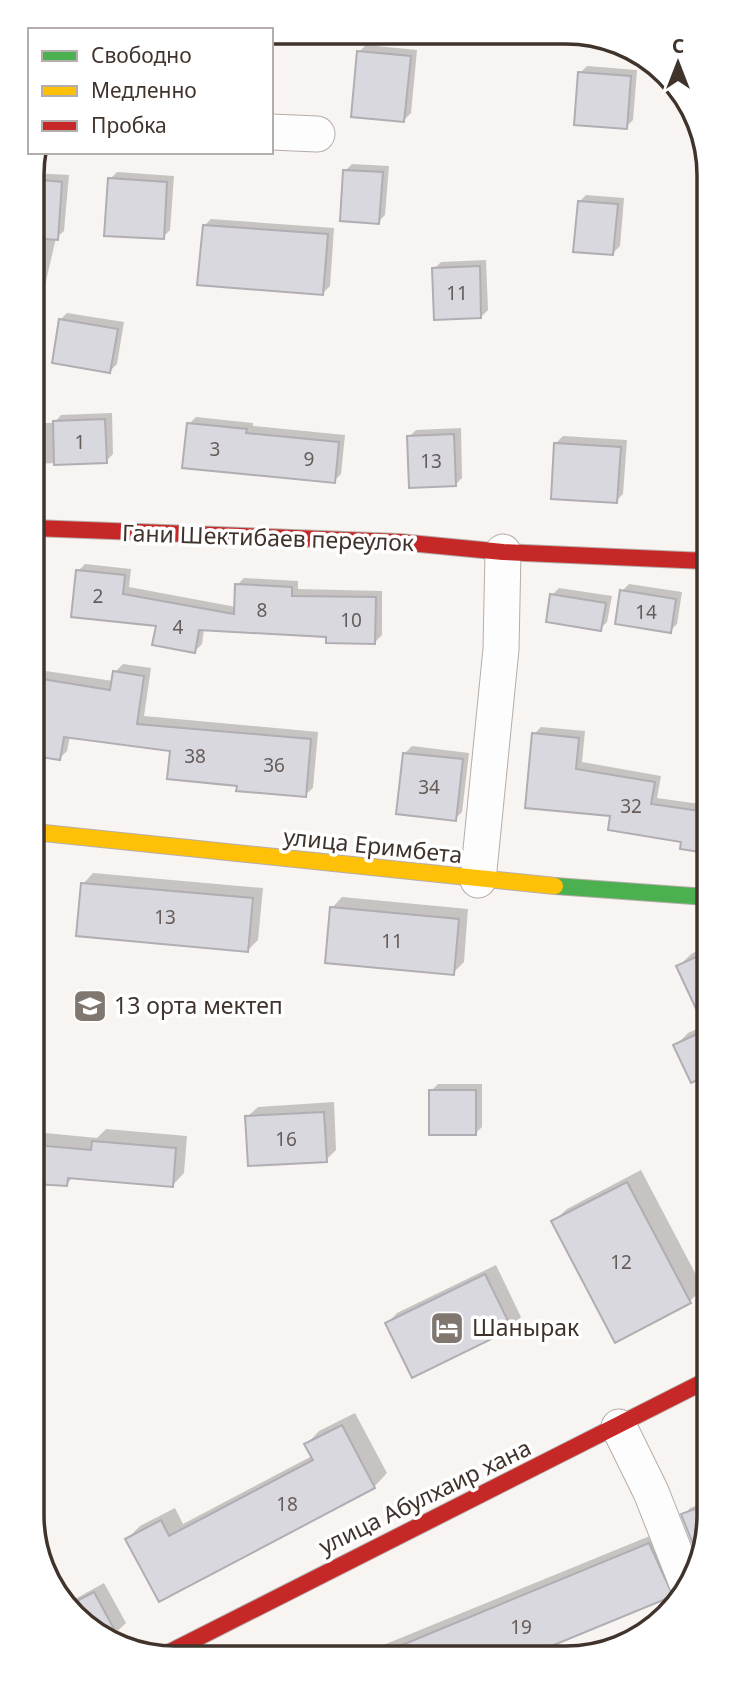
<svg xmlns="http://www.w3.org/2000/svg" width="741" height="1690" font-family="'Noto Sans',sans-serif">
<rect width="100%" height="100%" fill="#f8f4f2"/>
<g fill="#0003">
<polygon points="366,45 417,50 411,113 404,120 359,52"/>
<polygon points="587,66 637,70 633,120 626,127 580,73"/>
<polygon points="352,164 389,166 385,215 378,222 345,171"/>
<polygon points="117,172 174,176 170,230 163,237 110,179"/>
<polygon points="32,173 69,175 64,231 56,238 39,311 32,317"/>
<polygon points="586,195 624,198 620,246 613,253 579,202"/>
<polygon points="211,219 334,228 330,286 323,293 204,226"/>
<polygon points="486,260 488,310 481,317 434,269 441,262"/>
<polygon points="67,313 124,322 117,364 110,371 60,320"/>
<polygon points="112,413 113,454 106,461 33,464 33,423 54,423 61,415"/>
<polygon points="196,417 253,423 253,426 345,435 341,474 334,481 189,424"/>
<polygon points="461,428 462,478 455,485 409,437 416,430"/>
<polygon points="563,436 627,440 623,494 616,501 556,443"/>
<polygon points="85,564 131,569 129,587 236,607 237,585 244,578 298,581 298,589 382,591 382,635 375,642 328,635 204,629 202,644 195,651 78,571"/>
<polygon points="629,584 682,592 677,624 670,631 622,591"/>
<polygon points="559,588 612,596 607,622 600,629 552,595"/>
<polygon points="123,664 151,668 144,716 318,732 313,788 305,795 239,784 172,750 70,736 67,751 59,759 34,755 34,700 38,679 46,671 113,681 115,672"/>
<polygon points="541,727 585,731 582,762 661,776 657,798 707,805 707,851 682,848 683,841 612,814 534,734"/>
<polygon points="412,746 469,753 462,812 455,819 405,753"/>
<polygon points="93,873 263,888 258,940 248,950 83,884"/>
<polygon points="342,897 468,909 464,962 453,973 332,908"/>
<polygon points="707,946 708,1083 675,1046 688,1033 705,1025 678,967 691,954"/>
<polygon points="438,1084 482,1084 482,1127 475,1134 431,1091"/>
<polygon points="334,1102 336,1150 326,1160 247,1117 258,1107"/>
<polygon points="106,1129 187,1136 184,1173 172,1186 74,1176 66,1185 35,1182 35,1132 97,1138"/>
<polygon points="641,1170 703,1288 690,1301 553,1222 567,1209"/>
<polygon points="496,1265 521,1317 511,1327 387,1324 397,1313"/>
<polygon points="355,1413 387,1473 374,1487 159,1600 127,1539 140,1526 175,1508 183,1524 312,1456 306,1445 319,1431"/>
<polygon points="709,1501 709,1525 698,1552 684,1515 690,1508"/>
<polygon points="662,1531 678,1585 665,1598 527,1654 359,1655"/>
<polygon points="104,1583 126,1623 111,1637 74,1617 66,1604"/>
</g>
<g fill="#d9d8df" stroke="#b0aeb3" stroke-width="2">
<polygon points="357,51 411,56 404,122 351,117"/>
<polygon points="578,72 631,76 627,129 574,125"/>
<polygon points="343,170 383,172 379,224 340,221"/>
<polygon points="108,178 167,182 164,239 104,236"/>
<polygon points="32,179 62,182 58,240 32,238"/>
<polygon points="578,201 618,204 613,255 573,252"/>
<polygon points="203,225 328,234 323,295 197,285"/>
<polygon points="480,266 481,318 434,320 432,268"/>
<polygon points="59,319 118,329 110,373 52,363"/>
<polygon points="105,419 107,463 54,465 53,421"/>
<polygon points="187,423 247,429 246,433 339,442 335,483 182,468"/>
<polygon points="454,434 456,486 409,488 407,436"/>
<polygon points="554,443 621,447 617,503 551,499"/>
<polygon points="76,570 125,575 123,594 234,614 235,584 292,587 292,596 376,597 375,644 326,643 326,637 199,630 195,653 152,645 156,626 71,617"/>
<polygon points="620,590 676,599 671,633 615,624"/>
<polygon points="550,594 606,603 601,631 546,622"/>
<polygon points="113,671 144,676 137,724 311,739 306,797 236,791 237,786 167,779 170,751 64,737 60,760 34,756 36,678 110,690"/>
<polygon points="532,733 579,738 576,769 655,782 651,804 707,812 707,853 680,849 681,842 608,830 610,816 525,808"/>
<polygon points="403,753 463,759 456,821 396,814"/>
<polygon points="81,883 253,898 248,952 76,936"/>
<polygon points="330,907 459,919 454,975 325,963"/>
<polygon points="707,952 708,1075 691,1083 673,1045 706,1030 676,966"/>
<rect x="429" y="1090" width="47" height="45"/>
<polygon points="324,1112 327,1162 248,1166 245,1116"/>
<polygon points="92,1141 176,1148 173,1187 68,1178 67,1186 35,1184 35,1145 91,1150"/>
<polygon points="627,1182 691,1303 615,1343 551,1221"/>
<polygon points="485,1274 512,1329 412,1378 385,1323"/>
<polygon points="342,1425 375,1488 159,1602 125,1539 161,1520 169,1536 313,1460 304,1444"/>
<polygon points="709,1504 709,1525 697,1554 681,1514"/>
<polygon points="649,1543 673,1596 532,1654 378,1655"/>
<polygon points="94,1592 121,1642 74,1617 67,1606"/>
</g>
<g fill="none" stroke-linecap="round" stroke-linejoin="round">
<g stroke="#b4ada9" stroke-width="37">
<g id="street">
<polyline points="271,132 317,134"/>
<polyline points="478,880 501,649 503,552"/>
<polyline points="619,1427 651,1492 686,1581"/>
</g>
</g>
<g stroke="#b4ada9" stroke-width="18">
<polyline id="fast" points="555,886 707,897"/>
</g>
<g stroke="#b4ada9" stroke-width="18">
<polyline id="slow" points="34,832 555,886"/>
</g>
<g stroke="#b4ada9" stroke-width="18">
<g id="jam">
<polyline points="33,528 399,542 503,552 706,561"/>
<polyline points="162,1656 709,1379"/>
</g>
</g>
<use href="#street" stroke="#fefdfd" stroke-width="35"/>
<use href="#fast" stroke="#4caf50" stroke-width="16"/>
<use href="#slow" stroke="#ffc107" stroke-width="16"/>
<use href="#jam" stroke="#c62828" stroke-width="16"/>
</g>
<defs>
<g id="school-square" transform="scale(1.75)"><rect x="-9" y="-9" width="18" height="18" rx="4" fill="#807771" stroke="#fff"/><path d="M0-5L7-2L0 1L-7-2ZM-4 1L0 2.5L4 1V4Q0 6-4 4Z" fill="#fff"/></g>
<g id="hotel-square" transform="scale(1.75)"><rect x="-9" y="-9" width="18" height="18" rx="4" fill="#807771" stroke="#fff"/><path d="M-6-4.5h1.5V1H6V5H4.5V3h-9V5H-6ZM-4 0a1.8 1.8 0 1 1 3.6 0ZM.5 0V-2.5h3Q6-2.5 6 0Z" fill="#fff"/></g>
</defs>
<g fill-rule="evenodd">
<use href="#school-square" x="90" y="1006"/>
<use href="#hotel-square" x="447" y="1328"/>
</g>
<g text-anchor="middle" stroke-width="7" stroke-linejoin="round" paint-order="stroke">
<g font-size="19" fill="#665c59">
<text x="457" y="300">11</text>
<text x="80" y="449">1</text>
<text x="215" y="456">3</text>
<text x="309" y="466">9</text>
<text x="431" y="468">13</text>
<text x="98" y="603">2</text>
<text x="262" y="617">8</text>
<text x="646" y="619">14</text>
<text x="351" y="627">10</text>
<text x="178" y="634">4</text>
<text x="195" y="763">38</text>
<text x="274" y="772">36</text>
<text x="429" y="794">34</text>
<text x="631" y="813">32</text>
<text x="165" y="924">13</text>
<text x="392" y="948">11</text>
<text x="286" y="1146">16</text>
<text x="621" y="1269">12</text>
<text x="287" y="1511">18</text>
<text x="521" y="1634">19</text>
</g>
<g font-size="23" fill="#40332c" stroke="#fff">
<text transform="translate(268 538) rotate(2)" y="8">Гани Шектибаев переулок</text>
<text transform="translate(373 846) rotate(6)" y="8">улица Еримбета</text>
<text transform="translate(425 1497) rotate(-26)" y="8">улица Абулхаир хана</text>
</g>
<g font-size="23" fill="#40332c" stroke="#fff" text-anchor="start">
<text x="114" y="1014">13 орта мектеп</text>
<text x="472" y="1336">Шанырак</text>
</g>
</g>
<path d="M0 0H741V1690H0ZM175 44H566A131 131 0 0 1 697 175V1515A131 131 0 0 1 566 1646H175A131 131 0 0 1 44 1515V175A131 131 0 0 1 175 44Z" fill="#fff" fill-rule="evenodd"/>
<path fill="none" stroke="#40332c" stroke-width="3.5" d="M175 44H566A131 131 0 0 1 697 175V1515A131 131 0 0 1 566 1646H175A131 131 0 0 1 44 1515V175A131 131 0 0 1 175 44Z"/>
<rect x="28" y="28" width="245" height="126" fill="#ffffff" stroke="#b3adab" stroke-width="2"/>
<rect x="42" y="51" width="35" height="10" fill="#4caf50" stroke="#b3adab" stroke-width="2"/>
<text x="91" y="63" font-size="21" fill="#40332c">Свободно</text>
<rect x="42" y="86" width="35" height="10" fill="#ffc107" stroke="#b3adab" stroke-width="2"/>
<text x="91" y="98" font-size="21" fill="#40332c">Медленно</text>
<rect x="42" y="121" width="35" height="10" fill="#c62828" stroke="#b3adab" stroke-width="2"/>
<text x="91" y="133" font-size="21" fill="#40332c">Пробка</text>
<g transform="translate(678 63)" stroke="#ffffff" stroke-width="5" paint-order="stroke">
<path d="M0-5L12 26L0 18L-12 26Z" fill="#40332c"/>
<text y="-10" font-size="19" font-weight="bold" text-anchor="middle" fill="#40332c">С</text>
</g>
</svg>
